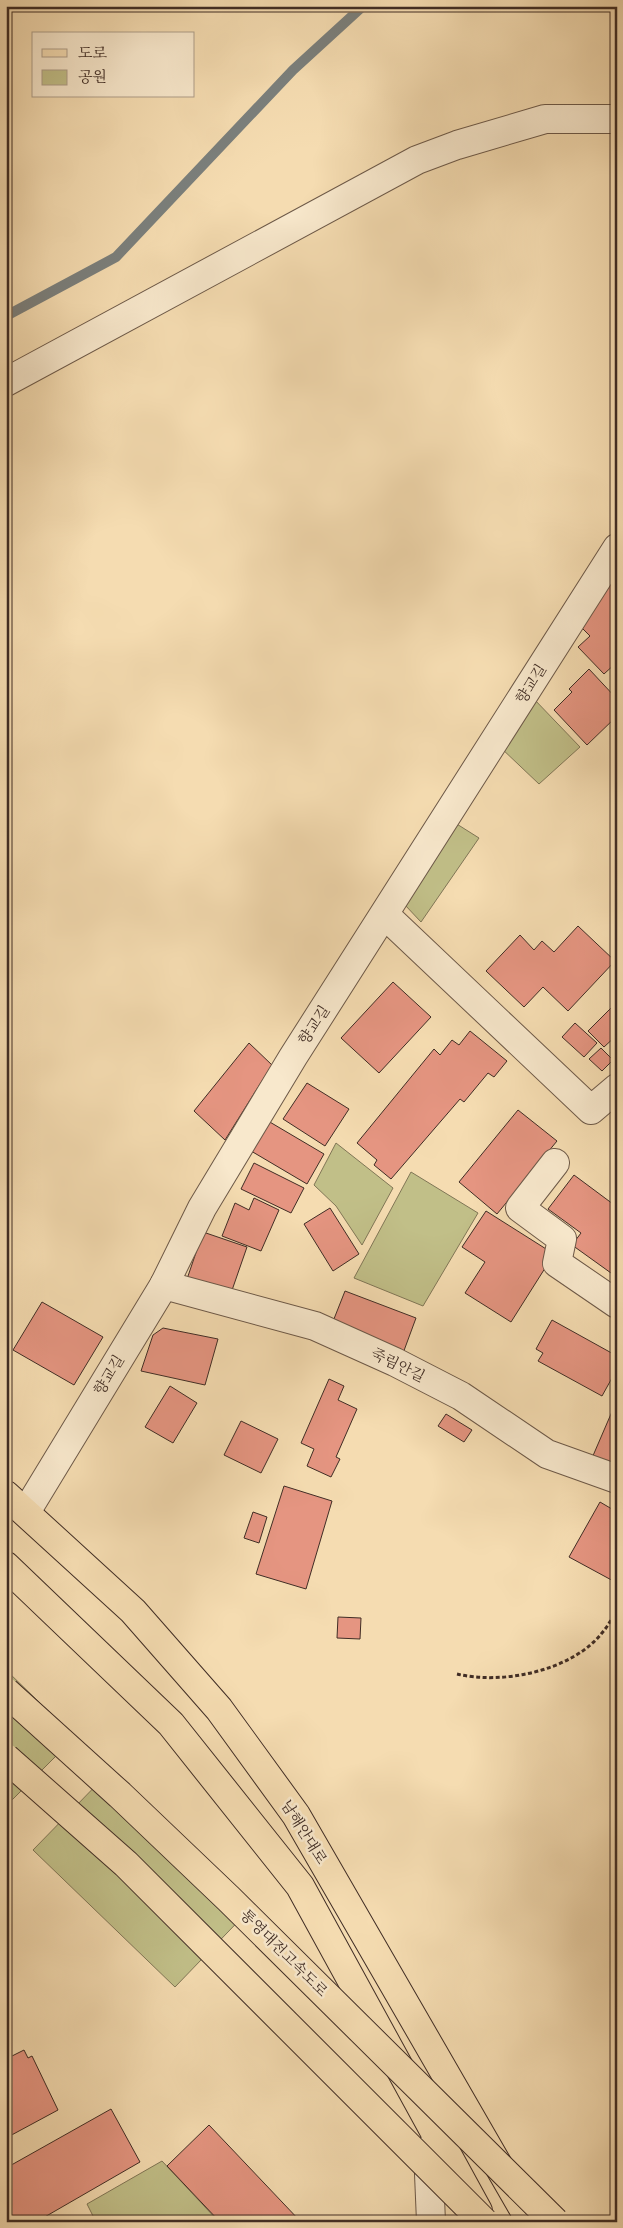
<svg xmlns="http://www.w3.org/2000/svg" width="623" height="2228" font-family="'IM FELL Double Pica','Noto Serif KR',serif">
<rect width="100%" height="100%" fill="#f5dcb1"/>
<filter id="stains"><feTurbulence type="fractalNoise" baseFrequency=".004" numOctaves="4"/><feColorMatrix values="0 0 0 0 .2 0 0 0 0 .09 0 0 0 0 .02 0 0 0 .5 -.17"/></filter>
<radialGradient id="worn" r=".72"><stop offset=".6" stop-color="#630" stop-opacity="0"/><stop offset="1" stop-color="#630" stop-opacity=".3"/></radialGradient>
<g fill="#c1bf88" stroke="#807656">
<polygon points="533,698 580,747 539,784 500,747"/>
<polygon points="452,821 479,838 421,922 405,905"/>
<polygon points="336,1143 393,1188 362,1245 336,1206 314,1185"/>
<polygon points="411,1172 478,1213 423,1306 354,1278"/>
<polygon points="6,1670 75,1737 6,1806"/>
<polygon points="112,1769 253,1906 175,1987 33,1850"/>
<polygon points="162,2161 219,2222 96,2222 87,2204"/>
</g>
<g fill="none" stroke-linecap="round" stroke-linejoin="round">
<polyline stroke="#7b807d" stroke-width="10" points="6,316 116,257 293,70 363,6"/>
</g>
<g fill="#e59581" stroke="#402d25">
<polygon points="612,581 617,587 617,662 604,674 578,647 590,636 576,622"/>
<polygon points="589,669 617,699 617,716 587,745 554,710 572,692 569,689"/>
<polygon points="578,926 615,961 568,1011 543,987 524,1007 486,971 520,935 534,950 542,941 554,952"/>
<polygon points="393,982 431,1017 379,1073 341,1038"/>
<polygon points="617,1002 617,1035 604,1047 588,1031"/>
<polygon points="575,1023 597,1043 584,1057 562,1037"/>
<polygon points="470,1031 507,1061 494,1077 488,1073 464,1102 460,1099 391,1179 374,1165 377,1160 357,1143 434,1049 440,1055 452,1040 459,1045"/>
<polygon points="249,1043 272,1065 225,1140 194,1111"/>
<polygon points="601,1048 613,1060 602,1071 589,1059"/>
<polygon points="307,1083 349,1109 325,1146 283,1119"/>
<polygon points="518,1110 557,1141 497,1214 459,1182"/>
<polygon points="263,1118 324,1154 307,1184 246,1148"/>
<polygon points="254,1163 304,1188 291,1213 241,1189"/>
<polygon points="574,1175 617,1207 617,1265 611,1273 572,1245 581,1233 548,1209"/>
<polygon points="254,1198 279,1210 261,1251 222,1236 235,1203 249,1210"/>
<polygon points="330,1208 359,1254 333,1271 304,1224"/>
<polygon points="486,1211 554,1254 511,1322 465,1293 485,1262 462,1247"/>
<polygon points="203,1232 247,1247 230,1296 186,1282"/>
<polygon points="345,1291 416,1318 402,1356 330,1329"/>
<polygon points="42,1302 103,1337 74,1385 13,1350"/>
<polygon points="552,1320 617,1356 617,1369 602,1396 538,1361 543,1353 536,1349"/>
<polygon points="163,1328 218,1339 205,1385 141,1371 153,1335"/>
<polygon points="329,1379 344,1386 338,1400 357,1409 336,1457 340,1459 331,1477 307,1466 314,1449 301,1443"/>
<polygon points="170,1386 197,1403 173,1443 145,1427"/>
<polygon points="617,1400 617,1459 613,1467 592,1458"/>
<polygon points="446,1414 472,1430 464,1442 438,1426"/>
<polygon points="241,1421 278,1439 261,1473 224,1455"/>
<polygon points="284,1486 332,1501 306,1589 256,1574"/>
<polygon points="600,1502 617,1512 617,1583 569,1557"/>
<polygon points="253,1512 267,1517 259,1543 244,1538"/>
<polygon points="338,1617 361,1618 360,1639 337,1638"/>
<polygon points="24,2050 28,2058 32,2056 58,2110 6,2138 6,2059"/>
<polygon points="111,2109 140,2162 36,2222 11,2222 6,2213 6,2168"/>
<polygon points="209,2125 301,2222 220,2222 167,2166"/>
</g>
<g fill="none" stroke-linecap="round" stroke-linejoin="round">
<g stroke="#6d5948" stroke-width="30">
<g id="minor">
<polyline points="6,382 417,160 457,145 545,119 617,119"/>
<polyline points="385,915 591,1110 617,1088"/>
<polyline points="555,1163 520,1208 562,1239 557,1263 617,1304"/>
<polyline points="164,1285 315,1326 395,1362 461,1396 547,1454 617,1479"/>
<polyline points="26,1512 164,1285 202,1208 293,1057 617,548"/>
<polyline points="428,2150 431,2222"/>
</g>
</g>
<g stroke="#402d25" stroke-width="30">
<g id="major">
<polyline points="6,1495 133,1611 219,1709 296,1815 531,2222"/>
<polyline points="6,1566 171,1724 300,1886 478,2211"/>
</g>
</g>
<path stroke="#402d25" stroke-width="3" stroke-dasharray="4 2.5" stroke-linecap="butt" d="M457,1674C502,1685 572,1671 602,1633C608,1626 612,1618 617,1611"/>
<use href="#minor" stroke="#f8e8cc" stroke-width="28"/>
<use href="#major" stroke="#f5dcb1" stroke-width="28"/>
<g stroke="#402d25" stroke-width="30" stroke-linecap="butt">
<g id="highway-bridge">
<polyline points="6,1692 120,1795 229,1899 555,2222"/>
<polyline points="6,1758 126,1864 484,2222"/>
</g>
</g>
<use href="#highway-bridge" stroke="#f5dcb1" stroke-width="28"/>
</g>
<g text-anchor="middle" stroke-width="5" stroke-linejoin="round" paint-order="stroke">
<g font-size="15" fill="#402d25" stroke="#f8e8cc">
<text transform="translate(531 684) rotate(-58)" y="5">향교길</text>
<text transform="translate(314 1025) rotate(-57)" y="5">향교길</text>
<text transform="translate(398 1365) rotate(26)" y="5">죽림안길</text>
<text transform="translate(109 1375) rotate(-59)" y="5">향교길</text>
<text transform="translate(304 1832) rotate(58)" y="5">남해안대로</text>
<text transform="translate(284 1953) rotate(45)" y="5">통영대전고속도로</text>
</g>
</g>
<rect width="623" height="2228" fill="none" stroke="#f5dcb1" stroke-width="25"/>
<rect x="8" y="8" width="608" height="2213" fill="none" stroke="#402d25" stroke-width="2.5"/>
<rect x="12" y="12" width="598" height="2203" fill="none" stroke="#402d25"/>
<rect x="32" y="32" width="162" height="65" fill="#f8e8cc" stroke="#ae9d89"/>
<rect x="42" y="49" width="25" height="8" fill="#f5dcb1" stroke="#ae9d89"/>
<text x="78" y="58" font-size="15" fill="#402d25">도로</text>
<rect x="42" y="70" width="25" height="15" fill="#c1bf88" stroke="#ae9d89"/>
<text x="78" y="82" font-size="15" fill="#402d25">공원</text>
<rect width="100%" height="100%" filter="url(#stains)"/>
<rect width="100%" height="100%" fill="url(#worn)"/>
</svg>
